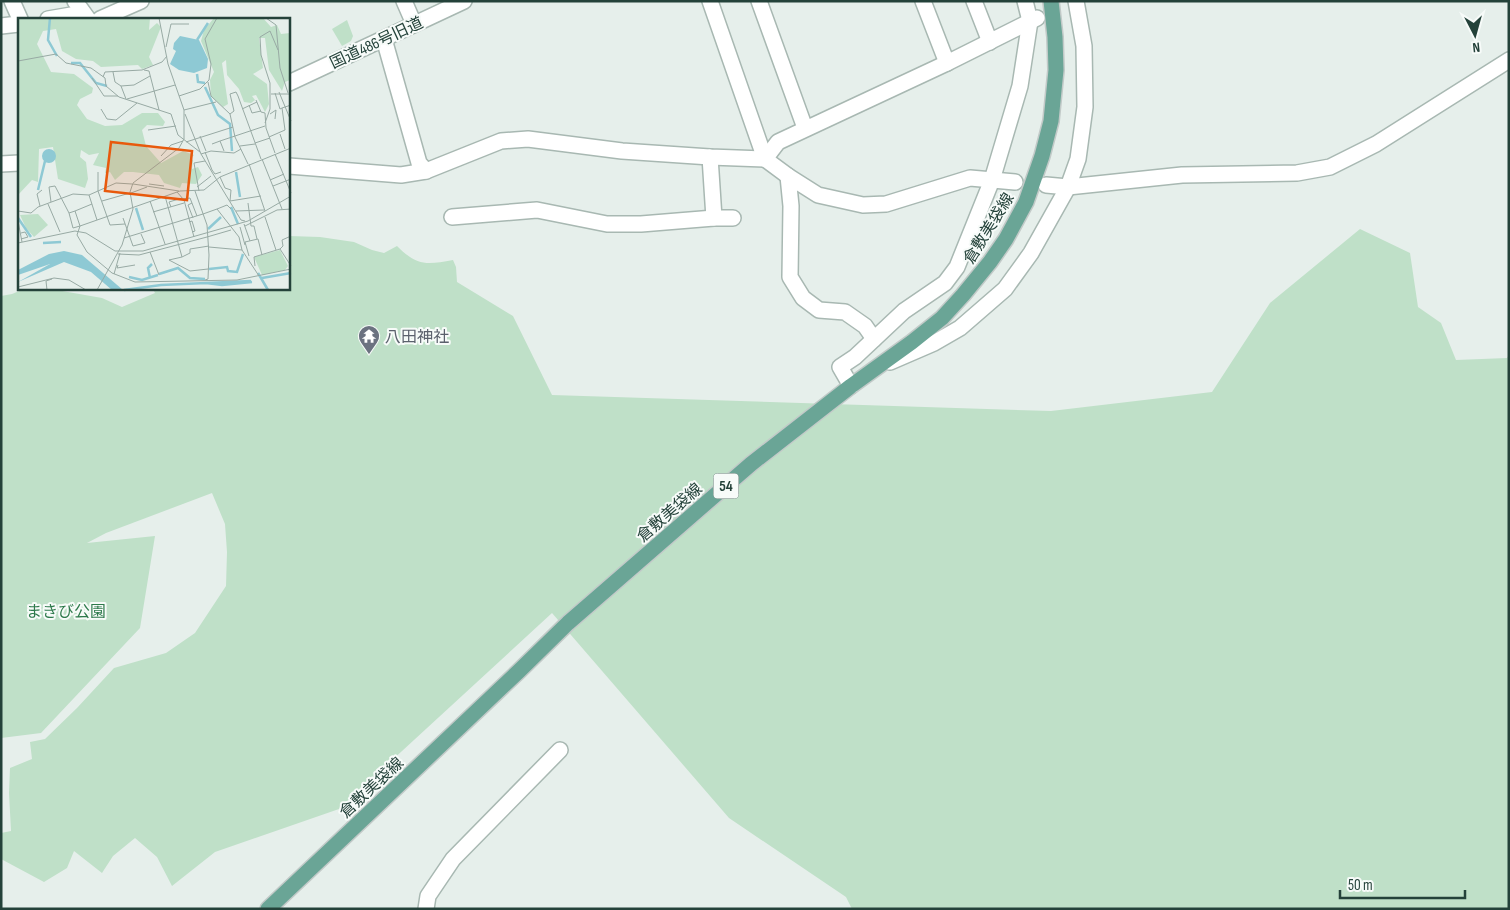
<svg xmlns="http://www.w3.org/2000/svg" width="1510" height="910" font-family="'Sofia Sans Condensed','Noto Sans JP',sans-serif">
<rect width="100%" height="100%" fill="#e6efeb"/>
<g fill="#bfe0c8">
<polygon points="347,20 353,36 351,41 342,46 332,29"/>
<path d="M1360,229L1410,253L1418,307L1441,323L1456,360L1507,358L1509,355V909H852L846,897L729,818L552,613L339,809L215,852L172,886L157,857L135,838L113,856L102,873L74,851L67,868L44,882L1,859V833L11,831L9,793L10,768L32,759L30,742L45,739L77,708L114,668L166,653L195,633L226,586L227,552L225,524L212,493L106,533L87,543L155,536L140,628L41,733L1,738V296L12,294L24,289H51L102,298L122,307L155,293L153,289H289V236L320,237L354,242L372,250L384,253L397,246C417,266 426,265 453,260L456,267L457,282L513,316L552,395L1051,411L1212,392L1270,303Z"/>
</g>
<g fill="none" stroke-linecap="round" stroke-linejoin="round">
<g stroke="#a8b8b2" stroke-width="18">
<g id="minor">
<polyline points="12,1 20,19"/>
<polyline points="404,1 414,24"/>
<polyline points="710,1 765,159 788,176 818,195 863,205 886,204 970,178 1015,182"/>
<polyline points="759,1 805,128"/>
<polyline points="923,1 947,63"/>
<polyline points="974,1 990,42"/>
<polyline points="48,19 83,13"/>
<polyline points="100,19 141,1"/>
<polyline points="1,26 19,24"/>
<polyline points="384,39 419,163 426,171"/>
<polyline points="710,157 714,218"/>
<polyline points="765,159 778,142 947,63 1037,18"/>
<polyline points="289,166 401,175 426,171 501,141 528,139 622,151 710,157 765,159"/>
<polyline points="788,176 791,206 790,277 803,298 819,310 845,312 865,326 874,339"/>
<polyline points="1046,185 1068,187 1182,175 1297,173 1330,167 1376,144 1509,60"/>
<polyline points="452,217 537,210 607,224 641,224 714,218 733,218"/>
<polyline points="890,362 934,343 960,328 1005,289 1031,253 1068,187 1078,159 1085,107 1084,46 1076,1"/>
<polyline points="851,386 840,367 855,357 904,311 945,283 957,267 992,180 1020,86 1030,21 1025,1"/>
<polyline points="426,909 428,896 453,859 560,750"/>
</g>
</g>
<g stroke="#a8b8b2" stroke-width="18">
<g id="tertiary">
<polyline points="75,1 88,19"/>
<polyline points="289,83 464,1"/>
<polyline points="1,164 19,163"/>
</g>
</g>
<g stroke="#c2cac8" stroke-width="18">
<polyline id="primary" points="268,909 519,671 568,623 751,464 851,386 912,342 942,318 963,295 990,262 1006,239 1026,202 1042,156 1051,121 1056,70 1055,37 1051,1"/>
</g>
<use href="#minor" stroke="#fff" stroke-width="15"/>
<use href="#tertiary" stroke="#fff" stroke-width="15"/>
<use href="#primary" stroke="#6aa596" stroke-width="15"/>
</g>
<defs>
<g id="temple-pin" transform="scale(1.125)"><path d="M0 17L-7.5 6A9.5 9.5 0 1 1 7.5 6Z" fill="#6b7280" stroke="#f7fbf9"/><path d="M0-6L5-2H3V0L6.5 2.5H4V6H1.5V3h-3V6H-4V2.5H-6.5L-3 0V-2H-5Z" fill="#fff"/></g>
</defs>
<g fill-rule="evenodd">
<use href="#temple-pin" x="369" y="336"/>
</g>
<g text-anchor="middle" stroke-width="4" stroke-linejoin="round" paint-order="stroke">
<rect fill="#f7fbf9" stroke="#637a73" stroke-width="1" x="713.5" y="473.5" width="25" height="25" rx="4"/>
<g font-size="15" font-weight="bold" fill="#24423a">
<text x="726" y="491">54</text>
</g>
<g font-size="16" fill="#24423a" stroke="#f7fbf9">
<text transform="translate(376 42) rotate(-25)" y="6">国道486号旧道</text>
<text transform="translate(988 228) rotate(-58)" y="6">倉敷美袋線</text>
<text transform="translate(669 512) rotate(-41)" y="6">倉敷美袋線</text>
<text transform="translate(371 787) rotate(-43)" y="6">倉敷美袋線</text>
</g>
<g font-size="16" fill="#5b616d" stroke="#f7fbf9" text-anchor="start">
<text x="385" y="342">八田神社</text>
</g>
<g font-size="16" fill="#2d7a4b" stroke="#f7fbf9">
<text x="66" y="617">まきび公園</text>
</g>
</g>
<g transform="translate(18 18)">
<rect width="272" height="272" fill="#e6efeb"/>
<path d="M0,0H132L131,12L139,5L143,9L131,39L135,47L124,51L120,47L83,49L75,43L58,41L44,33L38,11L25,13L19,26L33,54L56,56L75,70L74,75L62,81L59,87L69,101L87,108L104,107L124,95H140L147,104L145,108L129,107L124,112L128,128L143,145L165,133L176,137L172,141L175,142L174,151L180,149L184,157L178,166L164,165L162,170L146,165L141,157L115,154H106L97,162L92,154L87,155L88,150L75,147L81,135L71,137L63,132L62,139L68,144L70,161L67,170L40,161L35,129L21,131L20,164L14,162L0,177ZM196,0H245L253,9L259,7L263,16L272,15V62L267,64L264,73L251,52L247,20H241L245,50L235,56L249,66L251,86L247,94L238,77L234,78L237,82L233,85L226,84L221,71L209,57L208,42L204,45L210,86L205,89L193,78L192,62L196,54L183,23L186,12ZM20,196L30,207L16,219L8,210L2,197ZM262,232L270,248L267,252L244,257L236,239Z" fill="#bfe0c8"/>
<path d="M162,18L181,22L190,41L189,50L176,55L161,52L152,46L158,33L155,31L156,25ZM24 138a7 7 0 1 1 14 0a7 7 0 1 1-14 0ZM46,233L64,237L105,272H94L73,254L46,244L0,264L32,246L0,257V252L31,236Z" fill="#8ec9d4"/>
<path fill="none" stroke="#8ec9d4" stroke-width="2.5" d="M32,0L30,22L39,38M179,22L190,5M53,45H62L78,65L89,68M179,56L180,64L187,65M187,69L200,97L212,106L214,133M218,154L222,179M20,172L27,143M213,189L220,206M118,190L125,212M0,200L13,219M190,211L203,199M25,225L43,224M191,251L209,249L210,253L219,254L225,236M240,255L250,272M141,256L160,250L172,260L187,261M111,259L124,262L140,257M132,260L130,250L134,246M244,260L273,255M188,265L204,267L234,264M106,272L143,267L233,263"/>
<path fill="none" stroke="#98aaa4" stroke-width="1" d="M248,0L258,7L262,50L270,75M148,29L153,6H171M0,43L38,36L48,45L73,50L87,60L88,68L101,79L153,96L160,117L182,134M126,52L131,53L141,92M95,54L97,64L103,68L108,81M85,59L87,54L124,52L144,44L149,38M74,60L86,78H100M190,64L193,78L212,96M103,68L116,67L132,58M261,74L273,103M257,75L262,91L264,90M253,76H273M161,78L182,71L191,62L193,46L187,21L199,0M109,81L157,67M238,82L243,94L247,95L248,110L257,135M231,87L234,95L243,93M83,91L89,101L98,102L119,85M224,91L239,84M166,92L198,84M167,96L183,136L223,202L227,203M252,96L258,92L257,101M247,105L252,91V65L243,37L242,19L252,13L260,32M130,112L158,108M262,116L267,131M182,118L188,133M251,119L267,112L264,90L273,87M202,123L247,108M168,124L215,109M237,125L252,120M194,126L202,123L206,133M222,128L237,126M273,130L202,159L186,172L162,173L62,208L59,217L69,234L94,255L117,264L219,262L273,251M187,134L194,152L197,156L203,154M183,136L193,133L216,135L223,131M257,136L273,175M143,138L153,127L165,123M244,141L264,191M230,146L217,119L212,96L216,93L212,76L218,74L220,78L243,141M231,146L247,193M80,154V173L92,207L107,206M202,159L207,170L213,172L212,183M252,162L266,156M115,166L161,173M131,166L146,168M255,168L273,161M179,169L193,158M177,173L189,207L191,237L190,261L187,262M181,173L176,145L187,143M159,174L166,182L176,219M113,175L129,169M71,177L79,202M147,178L155,207M165,181L172,180L179,198M84,183L112,175M132,183L147,226M212,183L243,178M33,184L31,169L37,168L51,195L57,193L62,208L55,210L51,195M174,185L170,187L175,200M230,185L233,208H236L239,221M30,186L42,214M22,188L19,176L24,172M153,189L151,184L164,180M199,191L209,187L213,191M0,193L13,195L20,189L55,176L71,177L98,165L114,166M57,193L74,186M218,193L246,192M135,194L166,185M185,196L199,191L221,219L224,232L241,258M247,199L258,232M105,200L115,228L127,225L123,216M0,203L4,224M171,204L174,203L177,213L174,214M226,206L232,223M155,207L164,239M227,208L259,192L273,191M222,209L227,227M3,215L7,214L10,219L3,221M189,219L213,212M106,220L185,196M0,225L57,213L68,215L97,233H125L230,203L273,178M191,229L224,232M262,231L265,228L264,222L273,218M132,234L141,257M100,236L121,237L189,219M231,238L227,224L240,221L244,237M151,242L164,239L172,235V231L191,228M151,242L172,253L190,251M100,247L99,250L117,247M237,248L236,239L262,231L273,248M96,256L102,235M0,269L36,260L51,262L68,272M29,272L28,263L34,261M79,272L104,227L115,191L112,174L115,165L161,130L166,121V92L150,46L141,0"/>
<path fill="#e8590c" fill-opacity="0.15" stroke="#e8590c" stroke-width="2.5" d="M93,124L174,133L169,182L87,173Z"/>
<rect width="272" height="272" fill="none" stroke="#24423a" stroke-width="2.5"/>
</g>
<rect width="1510" height="910" fill="none" stroke="#24423a" stroke-width="5"/>
<g transform="translate(1475 35) rotate(174)" stroke="#f7fbf9" stroke-width="4" paint-order="stroke">
<path d="M0-4L9 19L0 12L-9 19Z" fill="#24423a"/>
<text y="-8" font-size="14" font-weight="bold" text-anchor="middle" fill="#24423a">N</text>
</g>
<path d="M1340 890v8h125v-8" fill="none" stroke="#24423a" stroke-width="2.5"/>
<text x="1348" y="890" font-size="15" fill="#24423a" stroke="#f7fbf9" stroke-width="4" paint-order="stroke">50 m</text>
</svg>
